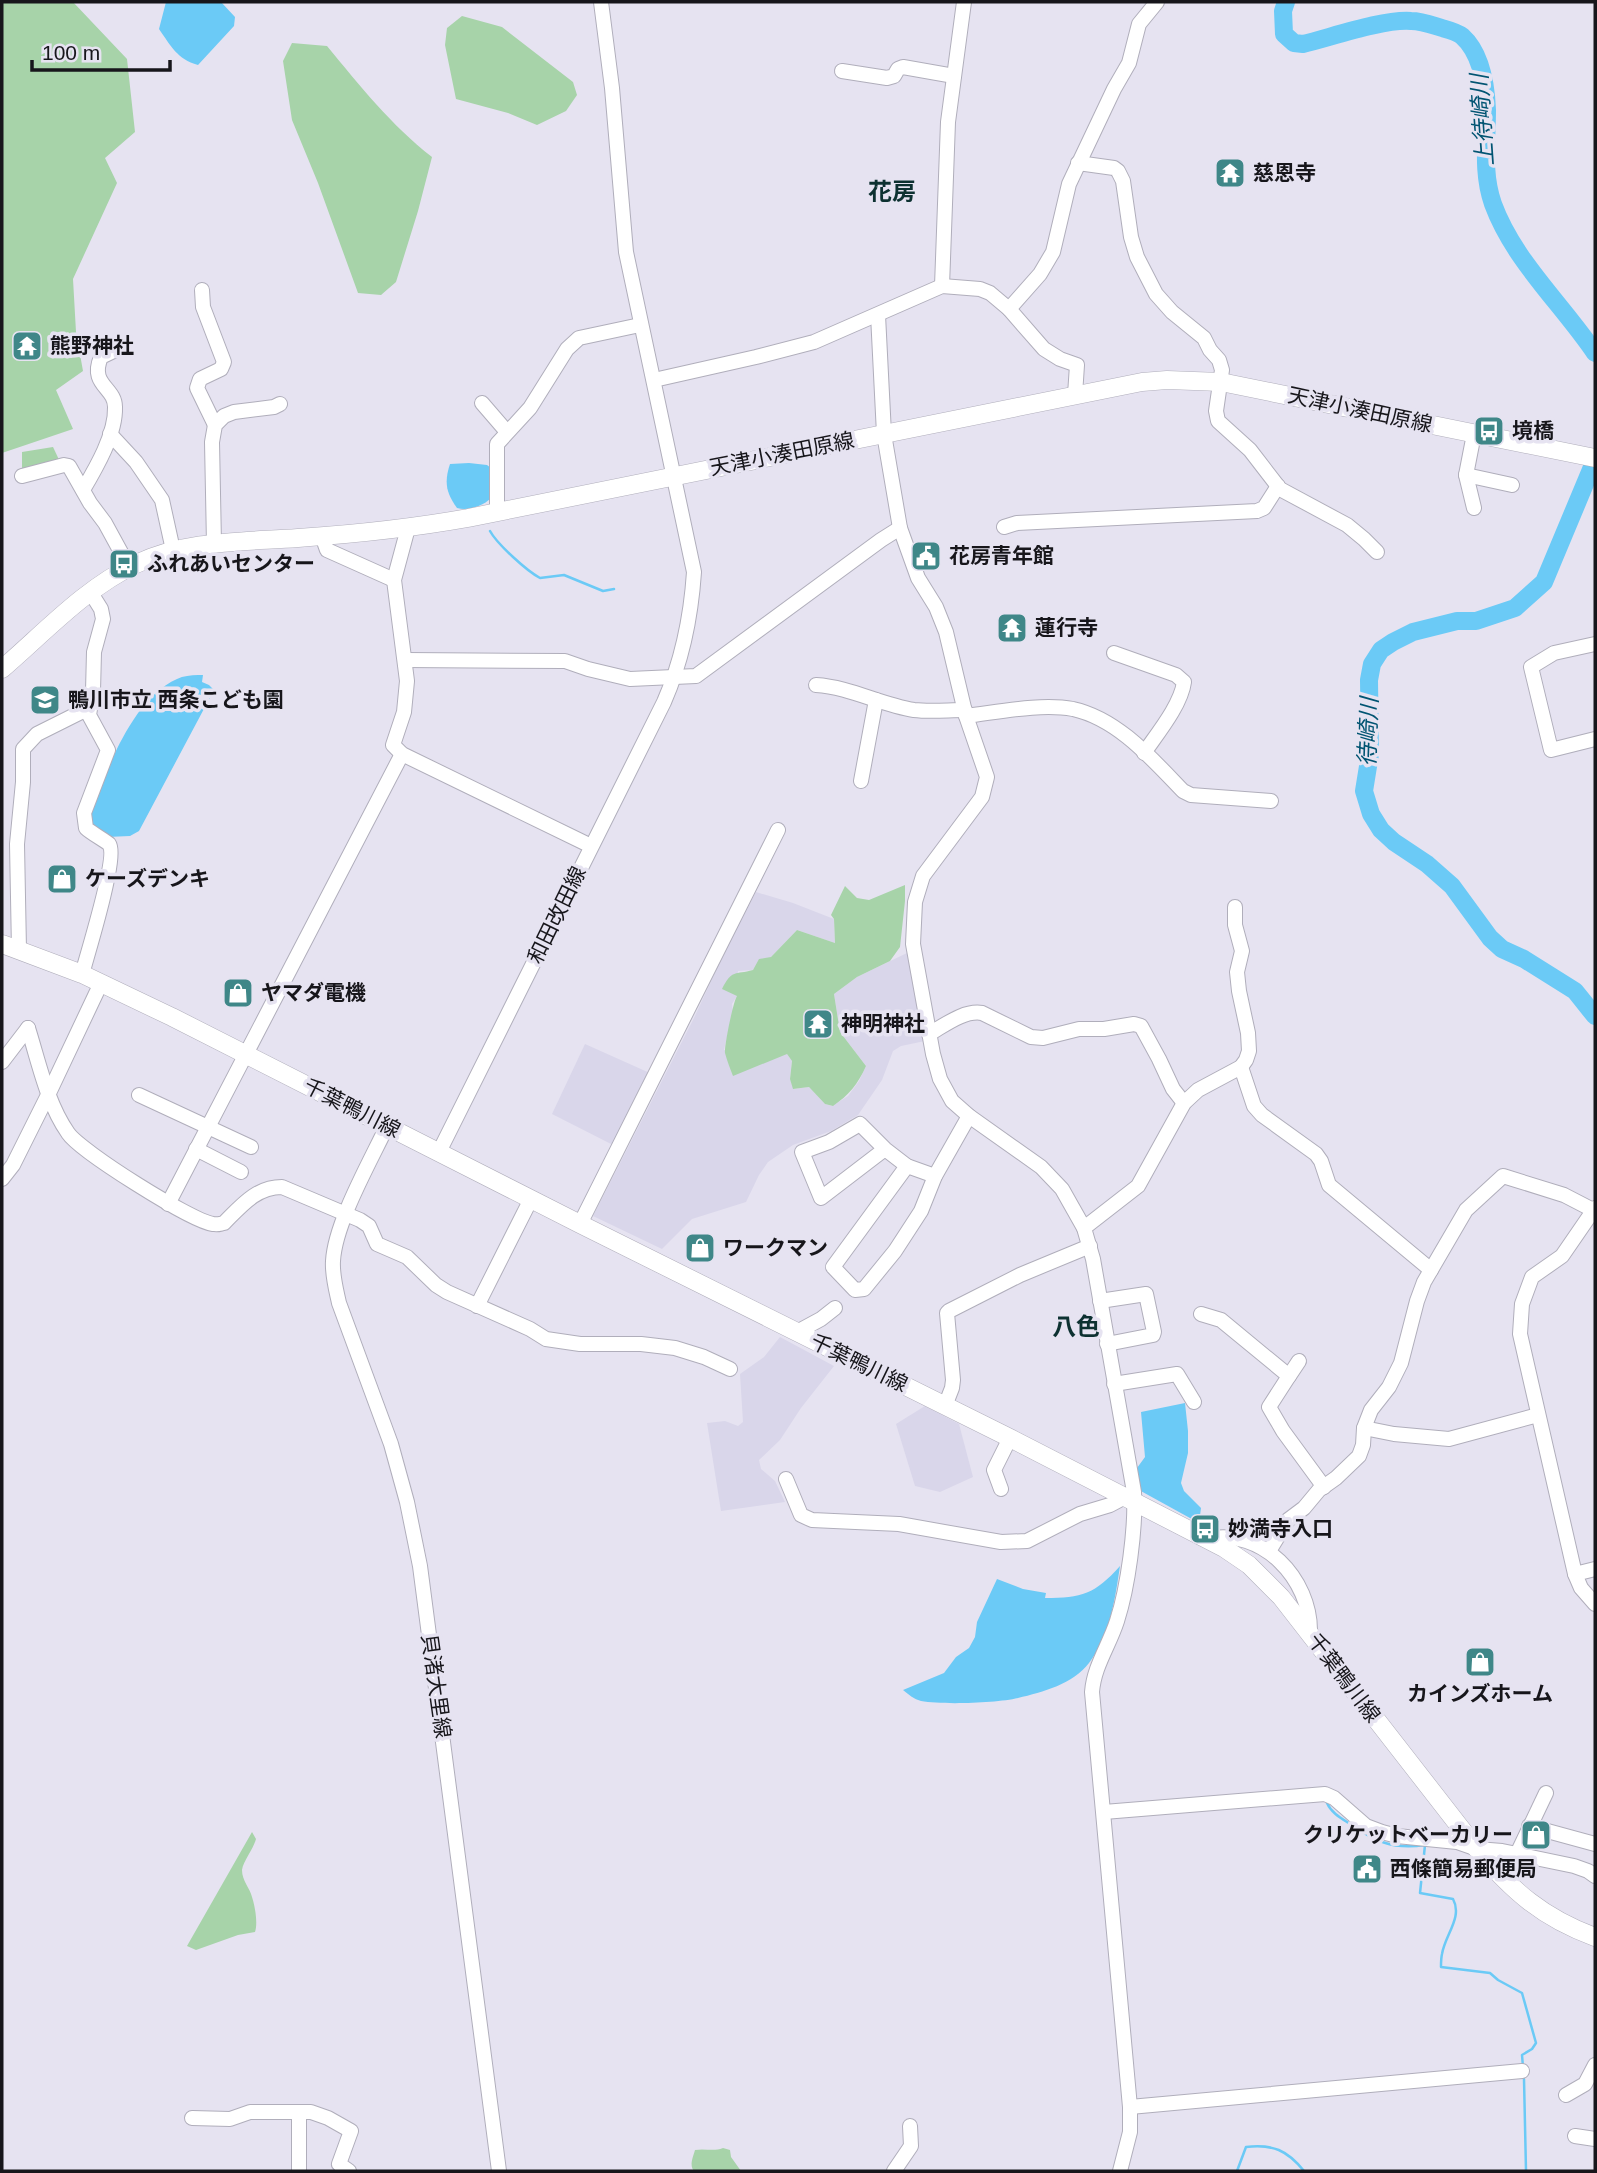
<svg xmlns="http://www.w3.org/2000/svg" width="1597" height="2173" font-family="Arial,'Noto Sans JP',sans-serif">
<rect width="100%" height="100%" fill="#e6e3f1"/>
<g fill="#d9d6ea">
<polygon points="756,892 793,903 834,919 835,943 797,930 770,958 764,958 753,970 738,971 737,996 732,1004 733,1012 724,1050 787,1054 792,1061 790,1078 794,1089 809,1087 825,1104 832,1106 848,1096 859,1081 866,1066 840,1032 834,994 857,977 907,953 925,1041 901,1046 893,1051 882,1080 858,1115 831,1131 793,1145 768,1162 759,1175 746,1202 692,1219 662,1249 593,1216 694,1018 726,949"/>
<polygon points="585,1044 652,1074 615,1146 552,1114"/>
<polygon points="780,1337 834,1366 801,1408 780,1440 759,1460 761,1469 775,1481 785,1502 721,1511 707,1423 725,1421 738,1426 743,1422 740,1374 764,1357"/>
<polygon points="925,1406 959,1424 973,1477 940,1492 915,1486 896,1424"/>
</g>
<g fill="#a7d3a9">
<polygon points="2,2 73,2 127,59 135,132 105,158 117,183 73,279 76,332 83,371 56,390 73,429 2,453"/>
<polygon points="462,16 502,27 573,82 577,95 566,111 537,125 508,113 456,99 445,45 447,28"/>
<path d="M292,43L327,46C360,86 391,125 432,157L418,211L396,282L381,295L358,293L318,183L292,120L283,61Z"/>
<polygon points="53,447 61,464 22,474 22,452"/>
<path d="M905,885V901L900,947L890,961L857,977L834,994L840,1032L866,1066C858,1084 849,1095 833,1106L825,1104L809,1087L793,1089L790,1079L792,1061L787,1054L733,1076C730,1068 727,1061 725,1053C724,1047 733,1002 737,996L722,989C732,969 735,975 753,970L759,959L771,957L797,930L835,943L834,919L831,915L845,886L857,898L869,900Z"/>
<path d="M252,1832L256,1839C253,1850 243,1861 242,1870C242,1881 250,1888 252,1897C255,1906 258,1923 255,1932L238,1935L196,1950L187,1946Z"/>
<path d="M723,2148L730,2150L731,2157L741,2171H694C689,2165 693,2157 695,2150C706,2148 713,2152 723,2148Z"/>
</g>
<g fill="#6bcaf6">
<path d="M166,2H221L235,17L234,26L198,65C177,59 171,46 159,29Z"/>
<path d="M469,463L487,465L491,468V498C483,506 469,511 457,508C446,493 444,482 450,464Z"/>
<path d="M198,675H203L202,682L209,685L214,690L139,831L130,836L107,837L90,823V808C110,766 132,699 177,679C183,676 191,675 198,675Z"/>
<polygon points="1185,1403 1188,1431 1188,1453 1181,1483 1184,1491 1201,1508 1199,1523 1139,1490 1137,1468 1145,1457 1141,1412"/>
<path d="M1120,1566C1115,1599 1110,1636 1089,1663C1073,1684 1043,1692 1018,1698C997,1703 943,1705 921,1701C914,1699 909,1695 903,1690L944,1673L956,1657L969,1648L975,1637L977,1622L997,1579L1023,1589L1046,1593L1045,1598C1082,1598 1095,1594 1120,1566Z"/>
</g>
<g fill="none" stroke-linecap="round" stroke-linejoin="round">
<g stroke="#6bcaf6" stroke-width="2.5">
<path d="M490,531C497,544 527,571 540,578L564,575L603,591L614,589"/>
<path d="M1327,1803C1331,1812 1339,1817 1347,1822C1374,1841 1392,1850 1425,1845L1420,1893L1453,1899C1463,1917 1445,1935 1442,1954C1441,1958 1441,1962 1441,1967L1490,1973L1498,1980L1522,1993L1536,2043L1532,2049L1522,2055L1523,2067"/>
<polyline points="1524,2079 1526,2171"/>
<path d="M1237,2171L1246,2147C1273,2144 1287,2150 1304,2171"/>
</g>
<g stroke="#6bcaf6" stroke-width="18">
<path d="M1286,2L1283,11L1284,34L1294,43L1303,44C1332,37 1383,19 1411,21C1422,21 1432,25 1442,28C1449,30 1457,32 1462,36C1481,53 1486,85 1487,110C1487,142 1482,173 1493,204C1514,261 1562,304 1595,353"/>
<polyline points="1595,460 1544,582 1515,608 1476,621 1457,621 1413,632 1393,642 1381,650 1372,664 1369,680 1370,754 1364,791 1371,814 1381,830 1394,842 1427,864 1452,886 1490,938 1502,949 1524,959 1575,991 1595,1016"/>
</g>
<g stroke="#b0aebb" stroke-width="16">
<g id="minor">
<polyline points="842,71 887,78 894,76 898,69 903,67 954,76"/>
<polyline points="1078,163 1114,168 1118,171 1123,181 1131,237 1137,257 1156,294 1172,312 1204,338 1210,350 1219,360 1222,370 1216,411 1218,421 1250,450 1280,489 1347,525 1364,539 1377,552"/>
<polyline points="942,286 948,122 964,2"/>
<polyline points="202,290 203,307 224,362 221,369 200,379 197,388 215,425"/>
<polyline points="1009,309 1040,274 1053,252 1069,184 1114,89 1129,63 1139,24 1157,2"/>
<path d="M878,315L884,434L900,528L918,578L936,607L946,632L966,716L987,777L982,797L923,876L915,902L913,944L933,1054L940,1079L952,1101L969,1116L1041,1167L1062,1189L1084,1228L1093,1259L1134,1492C1136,1528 1128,1587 1117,1621C1109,1646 1094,1666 1092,1692L1130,2107V2132L1120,2171"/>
<polyline points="654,380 756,357 814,342 942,286 980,289 990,293 1009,309 1044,349 1060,359 1077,365 1075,395"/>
<polyline points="482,403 507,432"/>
<polyline points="110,434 136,462 162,500 173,550"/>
<polyline points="1474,434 1466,475 1512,485"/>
<polyline points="1466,475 1474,508"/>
<polyline points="22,476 64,465 69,466 90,503 105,523 129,567"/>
<path d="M83,490C96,468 116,434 115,407C115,387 89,385 101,357L120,348"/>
<polyline points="497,513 497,444 530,408 567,349 579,338 640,325"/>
<polyline points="1004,527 1017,523 1257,511 1264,508 1278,486"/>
<polyline points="408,528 394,580 407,681 404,712 393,745 402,754 591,846"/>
<polyline points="322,536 327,550 394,580"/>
<polyline points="214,544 212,442 215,425 224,416 234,412 274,407 280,404"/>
<polyline points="1595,644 1554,653 1531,667 1551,750 1595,739"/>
<path d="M1114,653L1176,675L1184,682C1181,705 1157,734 1144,753"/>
<polyline points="405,660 565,661 588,669 630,679 696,676 881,540 900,528"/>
<path d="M816,685C850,687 881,705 914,710C931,712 948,710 965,710"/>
<path d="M966,716C999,712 1041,703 1073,709C1118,719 1152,759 1183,791L1191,795L1271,801"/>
<polyline points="861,781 876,700"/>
<polyline points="19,950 17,844 23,782 23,749 37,734 89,708"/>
<path d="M82,974C87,956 118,856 109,844C106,841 91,833 86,828L84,813L108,750L89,715L93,691L94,652L103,619L101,609L91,593"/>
<path d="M28,1028C39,1063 47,1103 68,1133C80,1151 191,1221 213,1224C218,1225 219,1224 224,1223C241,1206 256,1187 282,1187L360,1220L369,1226L377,1244L407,1257L436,1285L447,1292L530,1329L546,1339L580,1344H641L675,1348L704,1357L730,1369"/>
<path d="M929,1034C945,1025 964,1010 982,1013L1031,1037L1043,1038L1079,1029H1104L1134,1024L1141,1026L1159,1059L1173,1089L1184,1103"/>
<polyline points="2,1062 28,1028"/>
<polyline points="1241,1067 1254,1106 1262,1115 1316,1154 1321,1161 1329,1185 1431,1270"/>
<polyline points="139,1095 251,1147"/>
<path d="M387,1126C370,1162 335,1223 333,1261C332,1275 336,1289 339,1303L391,1444L407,1502L420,1566L499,2171"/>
<polyline points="196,1149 241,1172"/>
<polyline points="885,1149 821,1198 802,1152 829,1142 860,1124 885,1149 907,1166 935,1176"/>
<path d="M439,1152L664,702C682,661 691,617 694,572L626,252L612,88L601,2"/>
<polyline points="907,1166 833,1267 855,1290 864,1289 895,1251 921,1211 935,1176 969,1116"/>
<polyline points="2,1179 13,1165 49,1093 101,983"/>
<polyline points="168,1204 402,754"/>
<polyline points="1595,1208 1562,1256 1532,1277 1522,1304 1520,1334 1575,1574 1581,1588 1595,1604"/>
<polyline points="580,1224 778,830"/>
<polyline points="1084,1228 1138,1186 1184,1103 1198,1090 1241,1067 1246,1060 1249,1051 1248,1033 1239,991 1237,972 1242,951 1235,925 1235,907"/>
<polyline points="1100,1301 1146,1294 1154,1332 1153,1335 1107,1344"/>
<polyline points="477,1306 531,1199"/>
<polyline points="1201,1314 1221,1320 1289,1376 1269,1407 1283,1431 1324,1487"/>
<polyline points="797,1332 821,1319 835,1308"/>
<polyline points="1289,1376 1299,1361"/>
<polyline points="1114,1384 1177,1374 1194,1402"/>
<polyline points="945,1406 952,1388 953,1380 947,1313 949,1311 1020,1275 1090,1246"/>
<polyline points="1364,1428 1394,1434 1449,1439 1538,1415"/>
<polyline points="786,1479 801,1515 812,1520 899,1524 1001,1542 1027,1541 1080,1514 1110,1505 1125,1497"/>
<polyline points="1001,1489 994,1470 1010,1438"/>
<path d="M1207,1539C1262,1527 1311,1579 1310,1632"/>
<polyline points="1269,1551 1288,1520 1304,1508 1319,1490 1336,1478 1359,1456 1363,1445 1364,1428 1371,1410 1389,1387 1401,1363 1417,1301 1424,1282 1466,1210 1503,1176 1564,1195 1593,1210"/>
<polyline points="1575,1574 1595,1569"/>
<polyline points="1104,1812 1325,1794 1334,1798 1366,1826 1382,1832 1397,1836 1457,1842 1477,1849 1502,1851 1574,1866 1588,1871 1595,1876"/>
<polyline points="1529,1826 1595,1844"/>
<polyline points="1517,1854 1546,1793"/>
<polyline points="1566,2095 1585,2084 1595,2065"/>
<polyline points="1130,2107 1522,2071"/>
<polyline points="299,2113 299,2171"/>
<polyline points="192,2118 230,2119 250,2112 311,2112 328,2118 351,2131 339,2164 349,2171"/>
<polyline points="1575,2136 1595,2139"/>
<polyline points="894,2171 911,2146 910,2126"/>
</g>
</g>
<g stroke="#b0aebb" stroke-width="19">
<g id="major">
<path d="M2,669C44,633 85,588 136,564C186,540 244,542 298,538C355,534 412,528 468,518L1142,382L1167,380L1221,382L1595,458"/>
<path d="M2,944L82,974L172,1017L580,1224L1010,1438L1224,1548L1249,1565L1281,1597L1477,1849C1512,1891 1543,1918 1595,1937"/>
</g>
</g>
<use href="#minor" stroke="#fff" stroke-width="14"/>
<use href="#major" stroke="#fff" stroke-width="18"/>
</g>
<defs>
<g id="temple-square" transform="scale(1.575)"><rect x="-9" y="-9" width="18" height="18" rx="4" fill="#3f8788" stroke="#e6e3f1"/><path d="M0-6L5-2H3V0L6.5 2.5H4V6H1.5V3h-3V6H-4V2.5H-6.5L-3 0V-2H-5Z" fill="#fff"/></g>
<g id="bus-square" transform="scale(1.575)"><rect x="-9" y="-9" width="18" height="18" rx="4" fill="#3f8788" stroke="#e6e3f1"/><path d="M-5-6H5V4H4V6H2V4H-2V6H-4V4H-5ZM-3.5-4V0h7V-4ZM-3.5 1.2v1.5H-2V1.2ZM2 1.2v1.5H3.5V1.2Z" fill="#fff"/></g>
<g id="civic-square" transform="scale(1.575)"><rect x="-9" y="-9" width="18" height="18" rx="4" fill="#3f8788" stroke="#e6e3f1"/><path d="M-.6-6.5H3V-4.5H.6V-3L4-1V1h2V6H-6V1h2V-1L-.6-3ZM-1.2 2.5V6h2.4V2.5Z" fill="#fff"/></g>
<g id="school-square" transform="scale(1.575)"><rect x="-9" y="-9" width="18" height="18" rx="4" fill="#3f8788" stroke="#e6e3f1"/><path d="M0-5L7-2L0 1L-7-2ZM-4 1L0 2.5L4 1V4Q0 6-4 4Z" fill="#fff"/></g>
<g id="shop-square" transform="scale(1.575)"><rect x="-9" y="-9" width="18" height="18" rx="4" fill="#3f8788" stroke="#e6e3f1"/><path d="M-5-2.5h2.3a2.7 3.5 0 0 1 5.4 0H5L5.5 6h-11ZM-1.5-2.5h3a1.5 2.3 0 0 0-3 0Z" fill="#fff"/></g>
</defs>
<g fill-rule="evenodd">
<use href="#temple-square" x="1230" y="173"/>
<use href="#temple-square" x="27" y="346"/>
<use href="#bus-square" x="1489" y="431"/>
<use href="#civic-square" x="926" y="556"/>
<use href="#bus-square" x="124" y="564"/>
<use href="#temple-square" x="1012" y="628"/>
<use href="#school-square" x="45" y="700"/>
<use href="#shop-square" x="62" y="879"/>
<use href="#shop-square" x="238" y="993"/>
<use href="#temple-square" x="818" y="1024"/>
<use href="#shop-square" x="700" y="1248"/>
<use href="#bus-square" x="1205" y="1529"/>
<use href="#shop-square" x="1480" y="1662"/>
<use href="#shop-square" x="1536" y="1835"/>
<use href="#civic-square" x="1367" y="1869"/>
</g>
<g text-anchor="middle" stroke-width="7" stroke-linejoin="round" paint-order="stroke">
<g font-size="21" font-weight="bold" fill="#17161b" stroke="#e6e3f1" text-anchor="start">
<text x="1253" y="180">慈恩寺</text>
<text x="50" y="353">熊野神社</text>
<text x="1512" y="438">境橋</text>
<text x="949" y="563">花房青年館</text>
<text x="147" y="571">ふれあいセンター</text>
<text x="1035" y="635">蓮行寺</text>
<text x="68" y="707">鴨川市立 西条こども園</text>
<text x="85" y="886">ケーズデンキ</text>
<text x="261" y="1000">ヤマダ電機</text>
<text x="841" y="1031">神明神社</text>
<text x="723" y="1255">ワークマン</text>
<text x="1228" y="1536">妙満寺入口</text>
<text x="1480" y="1701" text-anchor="middle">カインズホーム</text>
<text x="1513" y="1842" text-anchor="end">クリケットベーカリー</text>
<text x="1390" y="1876">西條簡易郵便局</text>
</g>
<g font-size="21" fill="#17161b" stroke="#e6e3f1">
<text transform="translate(1360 410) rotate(12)" y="7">天津小湊田原線</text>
<text transform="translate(782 454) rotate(-11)" y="7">天津小湊田原線</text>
<text transform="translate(557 915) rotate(-64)" y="7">和田改田線</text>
<text transform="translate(352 1108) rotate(27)" y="7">千葉鴨川線</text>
<text transform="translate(859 1363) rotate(26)" y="7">千葉鴨川線</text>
<text transform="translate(1344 1678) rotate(53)" y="7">千葉鴨川線</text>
<text transform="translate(436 1686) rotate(82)" y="7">貝渚大里線</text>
</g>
<g font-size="23" font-style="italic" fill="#015472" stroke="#e6e3f1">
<text transform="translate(1482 120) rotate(-94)" y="8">上待崎川</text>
<text transform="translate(1368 732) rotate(-88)" y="8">待崎川</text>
</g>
<g font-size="24" font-weight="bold" fill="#0d3131" stroke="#e6e3f1">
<text x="892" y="200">花房</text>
<text x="1076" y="1335">八色</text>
</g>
</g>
<rect width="1597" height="2173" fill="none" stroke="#17161b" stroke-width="7"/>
<path d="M32 60v10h138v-10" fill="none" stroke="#17161b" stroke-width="3.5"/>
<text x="42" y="60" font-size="21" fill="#17161b" stroke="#e6e3f1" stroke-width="5" paint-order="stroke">100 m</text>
</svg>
